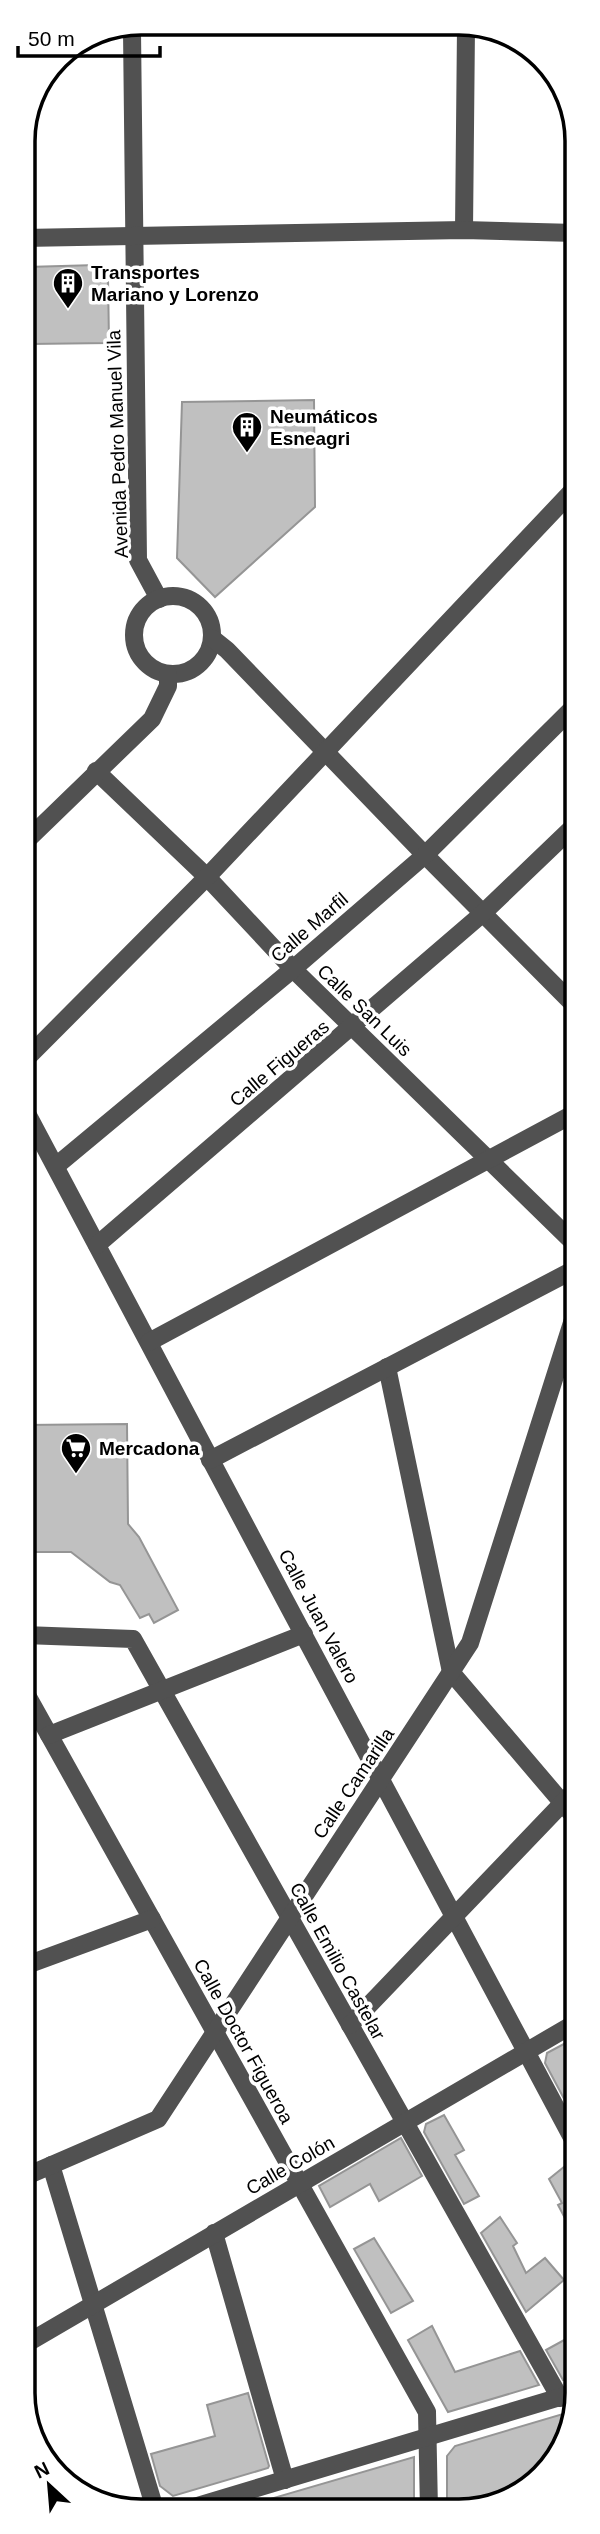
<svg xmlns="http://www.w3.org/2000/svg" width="600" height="2534" font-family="Helvetica,sans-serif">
<rect width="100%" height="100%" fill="#fff"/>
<g fill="#c0c0c0" stroke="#959595" stroke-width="2">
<polygon points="97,265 108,276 109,343 29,344 27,267"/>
<polygon points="314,400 315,507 215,597 177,558 182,402"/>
<polygon points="127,1424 128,1524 139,1537 178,1610 154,1623 149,1614 140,1618 120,1585 110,1582 71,1552 24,1552 23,1425"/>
<polygon points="577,2037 577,2123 545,2063 547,2053"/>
<polygon points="444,2115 464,2150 455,2155 479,2196 464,2204 424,2132 426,2124"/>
<polygon points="401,2138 422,2176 379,2201 370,2184 330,2207 319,2186"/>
<polygon points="575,2158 577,2158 577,2241 558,2205 562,2203 549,2179"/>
<polygon points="500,2217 517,2243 513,2246 526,2273 545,2258 564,2280 526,2312 481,2233"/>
<polygon points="374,2238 413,2301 391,2313 354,2249"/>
<polygon points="432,2326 455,2372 520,2351 539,2385 448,2412 408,2340"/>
<polygon points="577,2333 577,2375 563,2380 546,2350"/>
<polygon points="248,2393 269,2466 268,2468 173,2496 160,2486 151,2454 215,2436 207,2405"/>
<polygon points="573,2411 548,2471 502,2491 502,2496 475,2510 447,2510 447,2456 455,2446"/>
<polygon points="414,2457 414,2510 250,2509 250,2505"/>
</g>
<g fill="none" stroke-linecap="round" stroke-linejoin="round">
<g stroke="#515151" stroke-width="18">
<polyline points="132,31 138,560 159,599"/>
<polyline points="464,230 466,27"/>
<polyline points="23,238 464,230 576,233"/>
<circle cx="173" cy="635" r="39"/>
<polyline points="212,638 227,650 425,855 577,1008"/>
<polyline points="96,771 207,877 293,969 577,1246"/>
<polyline points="23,844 152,719 168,686 168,674"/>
<polyline points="23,1062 207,877 576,487"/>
<path d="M23,1106C208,1453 390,1801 577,2147"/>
<polyline points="56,1166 293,969 425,855 576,705"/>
<polyline points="97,1245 482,914 576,824"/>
<polyline points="149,1342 577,1112"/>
<polyline points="387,1367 451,1672 577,1820"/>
<polyline points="210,1460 577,1268"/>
<polyline points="24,1635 133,1639 560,2398"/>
<polyline points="24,1690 427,2412 429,2510"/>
<polyline points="49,1735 304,1634"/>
<polyline points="24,1966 152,1919"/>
<polyline points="350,2025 577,1788"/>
<polyline points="51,2165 155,2509"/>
<polyline points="24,2177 158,2119 470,1643 577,1307"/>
<polyline points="214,2233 285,2480"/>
<polyline points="24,2345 577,2022"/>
<polyline points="187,2509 577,2392"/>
</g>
</g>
<defs>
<g id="building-pin" transform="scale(1.575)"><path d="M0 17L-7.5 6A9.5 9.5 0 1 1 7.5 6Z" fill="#000" stroke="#fff"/><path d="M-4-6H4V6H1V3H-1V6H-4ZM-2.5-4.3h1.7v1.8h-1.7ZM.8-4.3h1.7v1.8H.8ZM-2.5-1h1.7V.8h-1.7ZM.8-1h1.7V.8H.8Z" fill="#fff"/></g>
<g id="supermarket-pin" transform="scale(1.575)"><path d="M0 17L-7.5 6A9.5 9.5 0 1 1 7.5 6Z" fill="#000" stroke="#fff"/><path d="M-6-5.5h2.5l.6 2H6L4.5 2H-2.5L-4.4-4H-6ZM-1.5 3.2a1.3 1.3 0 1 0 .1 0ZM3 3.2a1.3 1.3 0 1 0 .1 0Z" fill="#fff"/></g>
</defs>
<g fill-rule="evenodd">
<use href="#building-pin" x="68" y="283"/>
<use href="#building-pin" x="247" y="427"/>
<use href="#supermarket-pin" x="76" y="1448"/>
</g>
<g text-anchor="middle" stroke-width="7" stroke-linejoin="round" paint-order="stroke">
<g font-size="19" font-weight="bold" fill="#000" stroke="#fff" text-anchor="start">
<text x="91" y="279">Transportes<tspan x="91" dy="22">Mariano y Lorenzo</tspan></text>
<text x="270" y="423">Neumáticos<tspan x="270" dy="22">Esneagri</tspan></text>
<text x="99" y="1455">Mercadona</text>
</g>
<g font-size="19" fill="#000" stroke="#fff">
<text transform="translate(117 444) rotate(-92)" y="7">Avenida Pedro Manuel Vila</text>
<text transform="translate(309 927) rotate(-41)" y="7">Calle Marfil</text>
<text transform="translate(365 1010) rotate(44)" y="7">Calle San Luis</text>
<text transform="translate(279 1063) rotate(-40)" y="7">Calle Figueras</text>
<text transform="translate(319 1616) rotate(62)" y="7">Calle Juan Valero</text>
<text transform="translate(353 1783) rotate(-56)" y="7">Calle Camarilla</text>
<text transform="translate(338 1961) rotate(61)" y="7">Calle Emilio Castelar</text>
<text transform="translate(244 2041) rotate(61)" y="7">Calle Doctor Figueroa</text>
<text transform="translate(290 2165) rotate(-30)" y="7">Calle Colón</text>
</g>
</g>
<path d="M0 0H600V2534H0ZM141 35H459A106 106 0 0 1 565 141V2393A106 106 0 0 1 459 2499H141A106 106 0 0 1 35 2393V141A106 106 0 0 1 141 35Z" fill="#fff" fill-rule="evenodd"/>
<path fill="none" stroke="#000" stroke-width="3.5" d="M141 35H459A106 106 0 0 1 565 141V2393A106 106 0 0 1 459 2499H141A106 106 0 0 1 35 2393V141A106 106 0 0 1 141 35Z"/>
<g transform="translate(49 2485) rotate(334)" stroke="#ffffff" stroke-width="5" paint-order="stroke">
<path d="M0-5L12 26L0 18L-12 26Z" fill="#000000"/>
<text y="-10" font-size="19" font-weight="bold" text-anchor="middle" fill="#000000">N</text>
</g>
<path d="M18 46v10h142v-10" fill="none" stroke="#000000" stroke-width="3.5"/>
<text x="28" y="46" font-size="21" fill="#000000" stroke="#ffffff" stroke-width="5" paint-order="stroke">50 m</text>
</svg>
